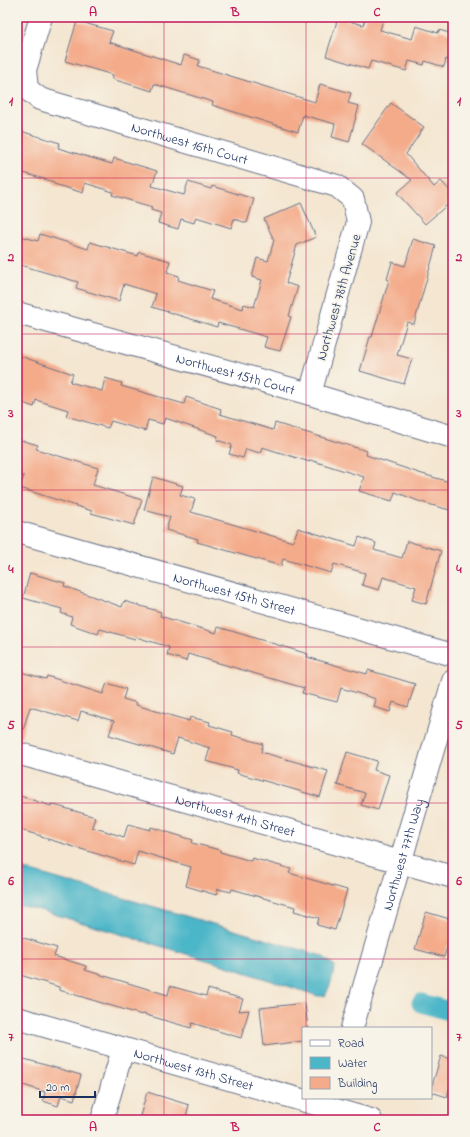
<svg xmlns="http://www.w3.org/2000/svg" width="470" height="1137" font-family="'Indie Flower',sans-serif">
<rect width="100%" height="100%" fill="#f7f3e8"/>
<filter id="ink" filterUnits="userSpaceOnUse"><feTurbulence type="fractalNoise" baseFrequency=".025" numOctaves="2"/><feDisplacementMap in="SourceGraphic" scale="8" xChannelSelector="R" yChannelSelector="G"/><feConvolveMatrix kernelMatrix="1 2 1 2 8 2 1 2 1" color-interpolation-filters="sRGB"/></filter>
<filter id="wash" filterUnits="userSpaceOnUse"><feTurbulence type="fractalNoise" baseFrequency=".012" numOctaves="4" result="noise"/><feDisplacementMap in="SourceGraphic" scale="16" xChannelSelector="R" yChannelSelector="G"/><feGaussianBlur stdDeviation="0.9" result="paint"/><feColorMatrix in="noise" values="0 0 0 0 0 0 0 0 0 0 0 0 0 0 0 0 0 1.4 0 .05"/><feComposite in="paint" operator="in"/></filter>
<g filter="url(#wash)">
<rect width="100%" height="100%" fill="#f4e6d0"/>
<path fill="#4bb6c8" stroke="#337293" d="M17,867L217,925L322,956L334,965C334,976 330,986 325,996H318L223,965L40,910L17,905Z"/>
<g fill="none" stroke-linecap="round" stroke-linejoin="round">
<polyline stroke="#4bb6c8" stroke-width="19" points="421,1003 453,1012"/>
</g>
<g id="blocks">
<g fill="#f4ab8a">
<polygon points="366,17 384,17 380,30 412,39 416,26 438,33 439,30 453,34 453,61 446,59 444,67 425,61 424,65 409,61 406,71 371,61 368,69 326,56 338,18 363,25"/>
<polygon points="77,21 113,31 109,42 181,65 184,55 200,60 198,66 315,102 320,84 351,93 348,103 359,106 349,142 332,137 335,124 303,115 298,132 212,105 213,102 154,84 152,91 112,79 113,75 65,61"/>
<polygon points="391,103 424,127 406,154 434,187 441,181 453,194 453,200 425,224 397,193 412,180 362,144"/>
<polygon points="17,130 60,143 58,148 112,164 114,158 157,171 152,186 184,195 188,182 211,189 212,186 254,199 247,223 234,219 231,228 196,217 194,223 181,219 178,229 158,223 161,213 151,210 152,207 112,195 113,192 85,183 83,193 54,184 54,182 17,171"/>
<polygon points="301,203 316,237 297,245 286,283 298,287 289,316 291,317 280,351 264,347 267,337 218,323 217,327 152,307 156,294 124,284 119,301 76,288 78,282 17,264 17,235 38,241 40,234 88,249 90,242 138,256 139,252 170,261 167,272 179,276 178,280 213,291 210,299 243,309 244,304 254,307 262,280 252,277 257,258 268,261 274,240 264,219"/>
<polygon points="413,239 436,246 414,324 407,322 397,355 412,359 404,384 360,371 370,337 372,337 389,280 387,279 392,262 405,266"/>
<polygon points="17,355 73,374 70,382 102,391 105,378 122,383 121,386 184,404 186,397 221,409 220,414 273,430 275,423 367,451 366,455 419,473 453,483 453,511 421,502 395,492 392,501 359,491 364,477 310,460 310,462 262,447 260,453 246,449 243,458 229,454 232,445 217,440 218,436 165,418 163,424 148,420 145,431 111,421 108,428 66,416 68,410 36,400 34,407 17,401"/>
<polygon points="17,439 38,445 36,449 98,468 93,485 142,500 134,525 91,513 92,511 20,488 24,476 17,474"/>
<polygon points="153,477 183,486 180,495 195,499 191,512 293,542 298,528 356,546 359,537 376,543 374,550 402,558 407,541 441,551 426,604 412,600 416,587 383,577 379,590 362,585 365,573 334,564 331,573 283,559 281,566 197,542 198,539 166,530 170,517 144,510"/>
<polygon points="30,573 65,583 64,586 122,607 124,601 161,612 160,616 216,633 218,627 308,654 307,657 367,674 368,670 415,684 408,707 393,702 390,712 374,707 376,699 341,688 337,702 302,693 304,688 188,654 186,661 167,655 169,647 136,637 135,639 100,629 98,634 70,624 72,617 61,613 62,609 23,598"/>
<polygon points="17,671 46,679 47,676 103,694 107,683 126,689 123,699 137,703 136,705 189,721 190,717 210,722 209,725 233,732 232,735 263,744 261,752 328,771 320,797 237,773 238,770 206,761 210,748 178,738 173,754 109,735 114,721 81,711 78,721 30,707 21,737 17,737"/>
<polygon points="347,752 377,761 374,770 389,775 378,810 361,805 365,793 337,785"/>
<polygon points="17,795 51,806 51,804 95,817 92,827 124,837 128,824 150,830 151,827 193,840 192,843 220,850 220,852 251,861 252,858 291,869 289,873 347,890 335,930 317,925 319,918 294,911 295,907 232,889 231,892 218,889 216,895 186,886 191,867 138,851 134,865 41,837 41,836 17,829"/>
<polygon points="426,912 453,920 453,947 448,945 444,957 415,949"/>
<polygon points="17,936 57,948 54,956 86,966 85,970 168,995 170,986 206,996 208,989 243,999 239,1011 249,1010 241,1038 192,1023 191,1028 143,1014 142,1015 59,990 59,987 17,974"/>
<polygon points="305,1003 308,1028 303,1028 303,1041 264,1046 260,1008"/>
<polygon points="441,1056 453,1060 453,1077 447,1097 431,1092 431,1089"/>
<polygon points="17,1057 81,1075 74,1100 61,1096 58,1106 43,1101 45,1092 17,1083"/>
<polygon points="147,1092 189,1105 185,1120 152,1120 140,1116"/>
</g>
</g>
</g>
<g filter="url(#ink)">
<use href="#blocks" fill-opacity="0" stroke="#676f86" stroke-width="1"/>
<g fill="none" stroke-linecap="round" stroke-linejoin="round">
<g stroke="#676f86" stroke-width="24">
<g id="minor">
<path id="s1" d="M41,17L25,70L27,89L40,99L337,186L353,199L358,222L310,394"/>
<path id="s2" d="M17,313L310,394L453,437"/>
<path id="s3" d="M17,532L453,655"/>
<path id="s4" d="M17,753L453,877"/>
<path id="s5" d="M17,1018L371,1120"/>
<path id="s6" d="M352,1028L453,681"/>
<polyline points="102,1120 123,1049"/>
</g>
</g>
<use href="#minor" stroke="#fff" stroke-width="22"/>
</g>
</g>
<path fill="none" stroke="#c2185b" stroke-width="1" stroke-opacity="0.55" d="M164,17V1120M306,17V1028M17,178H453M17,334H453M17,490H453M17,647H453M17,803H453M17,959H453M306,1098V1120"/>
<g text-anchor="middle" stroke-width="3.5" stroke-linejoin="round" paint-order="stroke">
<g font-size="14" fill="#1b2f5e" stroke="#f7f3e8">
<text dy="5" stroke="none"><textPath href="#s1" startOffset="247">Northwest 16th Court</textPath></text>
<text transform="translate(338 297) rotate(-74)" y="5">Northwest 78th Avenue</text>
<text dy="5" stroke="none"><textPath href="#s2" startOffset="227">Northwest 15th Court</textPath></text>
<text dy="5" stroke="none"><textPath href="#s3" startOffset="226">Northwest 15th Street</textPath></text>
<text dy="5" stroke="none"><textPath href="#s4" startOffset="227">Northwest 14th Street</textPath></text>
<text dy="5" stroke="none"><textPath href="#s6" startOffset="181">Northwest 77th Way</textPath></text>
<text dy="5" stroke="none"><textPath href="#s5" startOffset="184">Northwest 13th Street</textPath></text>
</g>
</g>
<rect width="470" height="1137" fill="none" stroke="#f7f3e8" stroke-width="44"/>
<rect x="302" y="1027" width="130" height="72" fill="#f7f3e8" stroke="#9fa5b1"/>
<rect x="310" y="1040" width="20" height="6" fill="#ffffff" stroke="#9fa5b1"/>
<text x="338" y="1047" font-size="12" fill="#1b2f5e">Road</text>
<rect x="310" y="1057" width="20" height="12" fill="#4bb6c8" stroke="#9fa5b1"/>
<text x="338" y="1067" font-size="12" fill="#1b2f5e">Water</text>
<rect x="310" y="1077" width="20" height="12" fill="#f4ab8a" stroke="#9fa5b1"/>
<text x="338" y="1087" font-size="12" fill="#1b2f5e">Building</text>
<path d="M40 1091v6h55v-6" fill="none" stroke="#1b2f5e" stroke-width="2"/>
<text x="46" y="1091" font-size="12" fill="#1b2f5e" stroke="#f7f3e8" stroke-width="3" paint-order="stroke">20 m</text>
<rect x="22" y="22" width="426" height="1093" fill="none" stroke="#c2185b" stroke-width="1.5"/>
<g font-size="13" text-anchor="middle" font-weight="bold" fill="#c2185b">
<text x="93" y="16">A</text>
<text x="235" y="16">B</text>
<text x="377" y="16">C</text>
<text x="11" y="105">1</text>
<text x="459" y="105">1</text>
<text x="11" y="261">2</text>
<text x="459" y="261">2</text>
<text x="11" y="417">3</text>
<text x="459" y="417">3</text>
<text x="11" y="573">4</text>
<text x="459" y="573">4</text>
<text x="11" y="729">5</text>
<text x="459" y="729">5</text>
<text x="11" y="885">6</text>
<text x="459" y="885">6</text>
<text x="11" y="1041">7</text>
<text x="459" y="1041">7</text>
<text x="93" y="1131">A</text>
<text x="235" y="1131">B</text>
<text x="377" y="1131">C</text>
</g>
</svg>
